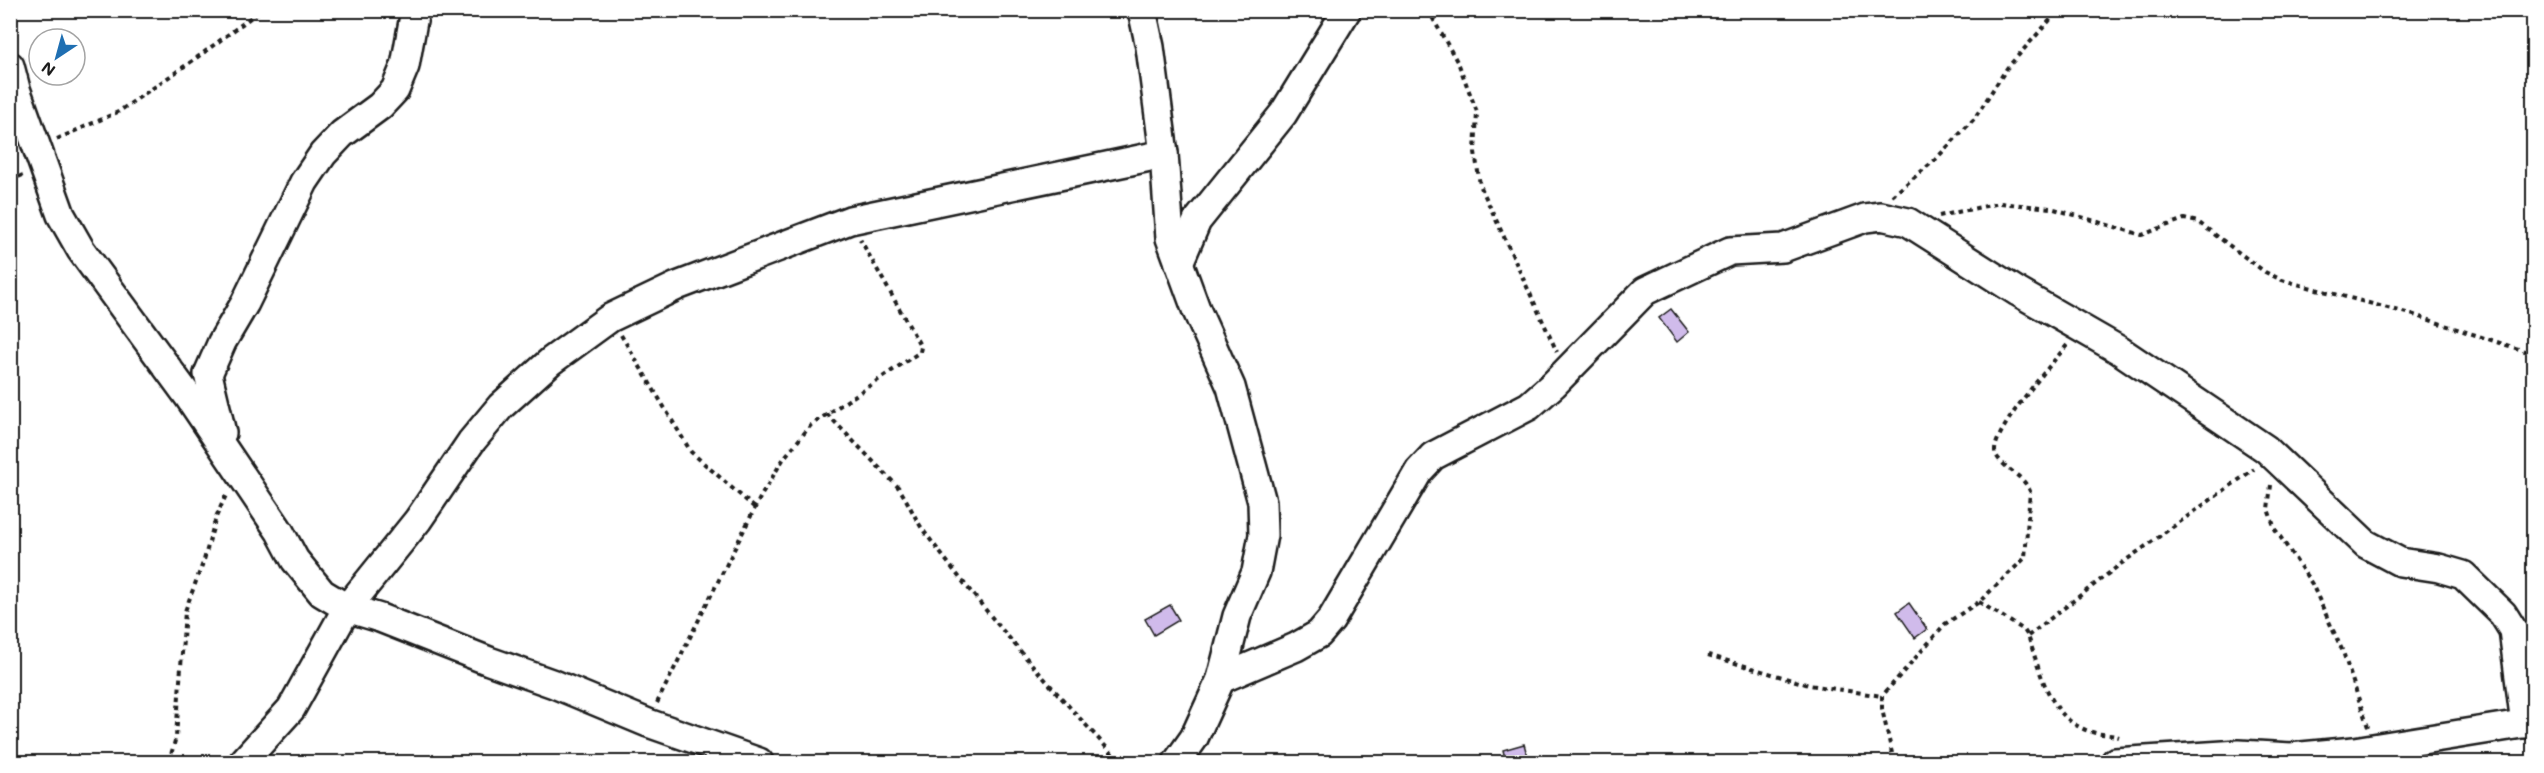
<svg xmlns="http://www.w3.org/2000/svg" width="2544" height="773" font-family="Mali,sans-serif">
<rect width="100%" height="100%" fill="#fff"/>
<filter id="ink" filterUnits="userSpaceOnUse"><feTurbulence type="fractalNoise" baseFrequency=".0167" numOctaves="2"/><feDisplacementMap in="SourceGraphic" scale="12" xChannelSelector="R" yChannelSelector="G"/><feConvolveMatrix kernelMatrix="1 2 1 2 8 2 1 2 1" color-interpolation-filters="sRGB"/></filter>
<g filter="url(#ink)">
<g fill="#d0bbeb" stroke="#1c1c1c" stroke-width="1.5">
<polygon points="1671,309 1689,332 1677,342 1659,318"/>
<polygon points="1909,603 1927,629 1915,638 1897,612"/>
<polygon points="1170,605 1179,620 1154,635 1145,619"/>
<polygon points="1524,744 1529,762 1506,762 1503,750"/>
</g>
<g fill="none" stroke-linecap="round" stroke-linejoin="round">
<g stroke="#1c1c1c" stroke-width="32">
<g id="minor">
<polyline points="1142,10 1150,47 1164,154 1170,238 1196,309 1231,387 1262,502 1263,535 1256,572 1237,616 1221,679 1194,738 1177,762"/>
<polyline points="10,66 16,89 61,215 81,250 188,396 280,532 295,560 322,593 347,608 380,618 489,661 554,684 648,723 759,762"/>
<polyline points="1179,263 1197,221 1283,114 1347,10"/>
<polyline points="222,433 208,374 222,342 245,303 304,182 323,154 342,134 380,106 395,90 405,66 415,10"/>
<polyline points="1221,679 1296,647 1319,634 1331,620 1419,471 1433,456 1529,406 1554,384 1645,291 1730,251 1783,248 1865,218 1881,216 1908,222 2018,292 2119,350 2266,449 2366,544 2400,562 2439,568 2463,575 2503,614 2513,630 2525,724"/>
<polyline points="243,762 291,709 347,608 418,520 471,442 501,406 551,361 610,318 677,286 850,220 1164,154"/>
<polyline points="2115,762 2239,754 2291,757 2354,751 2534,722"/>
</g>
</g>
<g stroke="#1c1c1c" stroke-width="4" stroke-dasharray="4.5 4.5" stroke-linecap="butt">
<polyline points="1428,10 1459,65 1477,112 1475,152 1480,185 1557,352"/>
<polyline points="57,139 118,112 195,59 261,10"/>
<polyline points="10,180 23,175"/>
<polyline points="1892,196 1935,160 1974,119 2007,68 2059,10"/>
<polyline points="1939,216 2000,203 2051,208 2142,235 2184,219 2198,222 2265,272 2282,280 2414,315 2534,354"/>
<polyline points="621,335 691,452 755,508"/>
<path d="M827,414L898,487C909,502 915,520 926,534C986,614 1052,689 1120,762"/>
<polyline points="2271,485 2268,509 2275,529 2312,584 2343,652 2368,727"/>
<path d="M1979,602L2024,630L2028,636C2041,673 2049,720 2092,732C2101,735 2110,734 2119,737"/>
<polyline points="2028,636 2122,563 2254,469"/>
<polyline points="1708,655 1809,685 1882,696"/>
<polyline points="657,703 761,496 784,458 811,425 920,352 921,347 860,239"/>
<polyline points="169,762 176,737 185,611 204,560 216,517 227,493"/>
<path d="M1894,762L1882,709V696L1945,624L1979,602L2025,558L2030,491C2023,475 2004,469 1996,455C1986,437 2055,360 2068,344"/>
</g>
<use href="#minor" stroke="#fff" stroke-width="27"/>
</g>
</g>
<rect width="2544" height="773" fill="none" stroke="#fff" stroke-width="36"/>
<rect x="18" y="18" width="2508" height="737" fill="none" stroke="#1c1c1c" stroke-width="2" filter="url(#ink)"/>
<g transform="translate(57 57) rotate(216)"><circle r="28" fill="#ffffff" stroke="#a4a4a4" stroke-width="1.5"/>
<path d="M0-4.5L10 22L0 15L-10 22Z" fill="#1f6fb2"/>
<text y="-9" font-size="16" font-weight="bold" text-anchor="middle" fill="#1c1c1c">N</text>
</g>
</svg>
